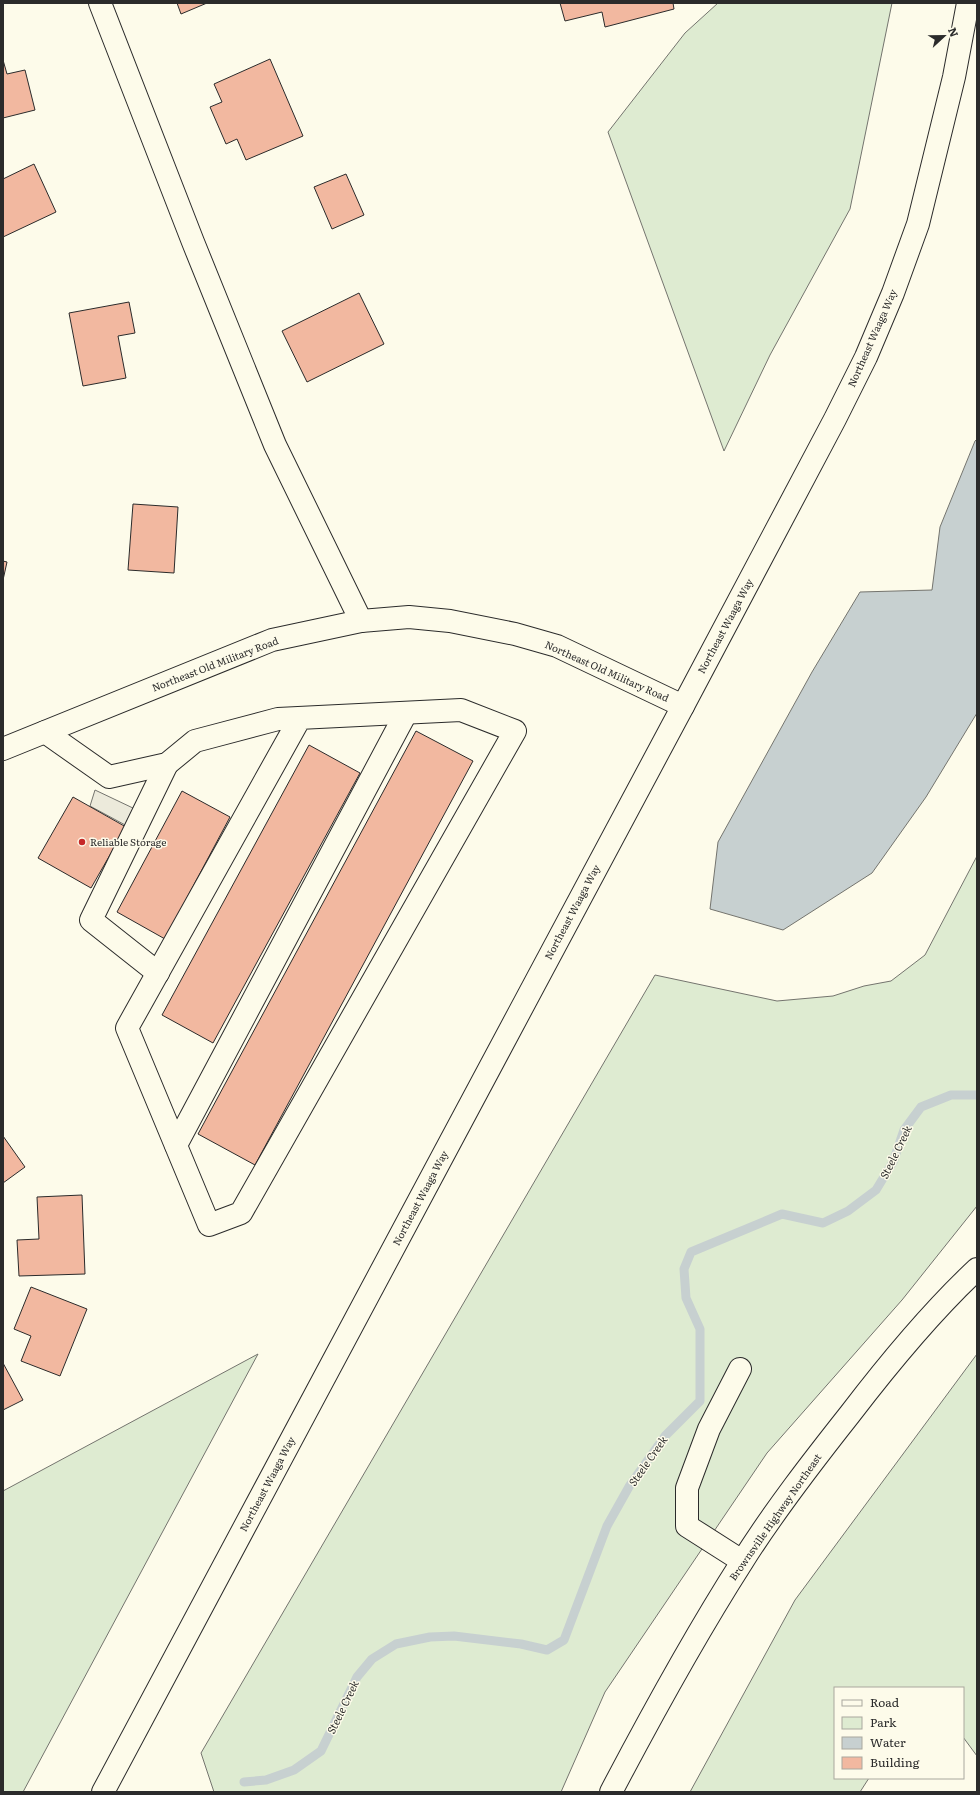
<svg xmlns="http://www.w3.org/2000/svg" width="980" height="1795" font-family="Literata,serif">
<rect width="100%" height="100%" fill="#fdfbea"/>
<g fill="#deebd1" stroke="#74746e">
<polygon points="718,3 892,3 850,209 770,355 724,451 608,132 685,33"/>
<polygon points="977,856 977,1206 902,1300 767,1453 605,1692 561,1792 214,1792 201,1753 655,975 777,1001 833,996 864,986 891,981 925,955"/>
<polygon points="258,1354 23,1792 3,1792 3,1491"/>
<polygon points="977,1354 977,1756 963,1737 963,1688 835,1688 835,1778 869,1778 860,1792 690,1792 795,1600"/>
</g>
<polygon fill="#eceadb" stroke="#74746e" points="95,790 135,809 127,826 90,806"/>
<polygon fill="#c7d0d0" stroke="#74746e" points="977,439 977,713 926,797 872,873 783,930 710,909 718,842 812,672 860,592 932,590 940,527 975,441"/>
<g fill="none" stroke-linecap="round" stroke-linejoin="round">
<polyline stroke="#c7d0d0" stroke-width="9" points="244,1782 266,1780 294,1770 321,1751 357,1677 372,1659 396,1644 430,1637 454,1636 521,1644 547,1650 564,1640 607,1526 630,1485 665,1436 700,1401 700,1329 686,1298 684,1269 691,1252 782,1214 823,1223 848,1211 876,1190 893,1162 904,1130 921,1107 951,1095 977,1095"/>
</g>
<g fill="#f2b8a0" stroke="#2b2b2b">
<polygon points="177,3 207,3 181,14"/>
<polygon points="560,3 673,3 674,9 605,27 602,12 565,21"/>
<polygon points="270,59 303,136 246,160 237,139 226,144 210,107 222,102 214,84"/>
<polygon points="3,60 7,74 25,70 35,110 3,118"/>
<polygon points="34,164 56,212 3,237 3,179"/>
<polygon points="346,174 364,215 332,229 314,187"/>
<polygon points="359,293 384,344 307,382 282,331"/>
<polygon points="129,302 135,333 118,336 126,378 83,386 69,313"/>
<polygon points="133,504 178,507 174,573 128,570"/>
<polygon points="3,561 7,562 3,580"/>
<polygon points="416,731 473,761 255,1165 198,1134"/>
<polygon points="309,745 360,773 213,1043 162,1015"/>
<polygon points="182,791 230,817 165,939 117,912"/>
<polygon points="73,797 126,827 91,888 38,858"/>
<polygon points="3,1136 25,1167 3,1183"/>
<polygon points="82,1195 85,1274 19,1276 17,1240 39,1239 37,1197"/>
<polygon points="31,1287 87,1309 60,1376 21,1361 31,1336 14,1329"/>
<polygon points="3,1363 23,1400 3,1410"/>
</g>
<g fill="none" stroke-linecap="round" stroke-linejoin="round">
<g stroke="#2b2b2b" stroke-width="24">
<g id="minor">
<polyline points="100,3 193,242 275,445 361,621"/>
<polyline points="45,732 109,777 167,764 195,741 278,719 461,710 515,731 241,1213 209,1225 127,1028 300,718"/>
<polyline points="3,749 272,640 361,621 409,617 450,621 515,634 557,646 683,706"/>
<polyline points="158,973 91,920 167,764"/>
<polyline points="176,1145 406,713"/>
<polyline points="740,1369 709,1429 687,1488 687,1526 742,1561"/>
</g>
</g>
<g stroke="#2b2b2b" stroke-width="24">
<path id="major" d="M611,1792C652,1714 694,1637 742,1562C774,1511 812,1462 850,1414C889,1363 930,1313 977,1269"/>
</g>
<g stroke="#2b2b2b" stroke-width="24">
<polyline id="highway" points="103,1792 683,706 835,419 866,357 893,293 918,224 954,77 968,3"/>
</g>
<use href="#minor" stroke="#fdfbea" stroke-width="22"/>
<use href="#major" stroke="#fdfbea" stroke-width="22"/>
<use href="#highway" stroke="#fdfbea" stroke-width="22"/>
</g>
<circle fill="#c62828" stroke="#fdfbea" stroke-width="1.5" cx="82" cy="842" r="4"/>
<g text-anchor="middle" stroke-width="3" stroke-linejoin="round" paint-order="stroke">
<g font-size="10" fill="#2b2b2b" stroke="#fdfbea">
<text transform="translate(872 338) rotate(-66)" y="4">Northeast Waaga Way</text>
<text transform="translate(725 626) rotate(-62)" y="4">Northeast Waaga Way</text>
<text transform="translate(215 664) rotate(-21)" y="4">Northeast Old Military Road</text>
<text transform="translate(607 671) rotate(24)" y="4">Northeast Old Military Road</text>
<text transform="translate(572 912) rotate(-62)" y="4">Northeast Waaga Way</text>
<text transform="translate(420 1198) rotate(-62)" y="4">Northeast Waaga Way</text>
<text transform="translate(267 1484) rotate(-62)" y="4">Northeast Waaga Way</text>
<text transform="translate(775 1517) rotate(-55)" y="4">Brownsville Highway Northeast</text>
</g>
<g font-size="10" fill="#2b2b2b" stroke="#fdfbea" text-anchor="start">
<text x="90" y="846">Reliable Storage</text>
</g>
<g font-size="11" font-style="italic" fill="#2b2b2b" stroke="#fdfbea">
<text transform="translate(896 1152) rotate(-64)" y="4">Steele Creek</text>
<text transform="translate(648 1461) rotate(-55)" y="4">Steele Creek</text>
<text transform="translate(343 1707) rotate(-64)" y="4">Steele Creek</text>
</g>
</g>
<rect width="980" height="1795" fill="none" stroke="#2b2b2b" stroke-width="8"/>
<rect x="834" y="1687" width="130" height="92" fill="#fdfbea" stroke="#a9a89e"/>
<rect x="842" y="1700" width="20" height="6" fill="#fdfbea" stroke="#a9a89e"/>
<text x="870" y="1707" font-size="12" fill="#2b2b2b">Road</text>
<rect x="842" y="1717" width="20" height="12" fill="#deebd1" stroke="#a9a89e"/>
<text x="870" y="1727" font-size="12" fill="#2b2b2b">Park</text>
<rect x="842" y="1737" width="20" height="12" fill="#c7d0d0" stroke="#a9a89e"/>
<text x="870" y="1747" font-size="12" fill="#2b2b2b">Water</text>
<rect x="842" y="1757" width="20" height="12" fill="#f2b8a0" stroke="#a9a89e"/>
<text x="870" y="1767" font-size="12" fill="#2b2b2b">Building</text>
<g transform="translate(944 36) rotate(68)" stroke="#fdfbea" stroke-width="3" paint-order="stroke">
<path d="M0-3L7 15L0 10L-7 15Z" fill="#2b2b2b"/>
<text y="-6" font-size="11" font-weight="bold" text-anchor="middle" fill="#2b2b2b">N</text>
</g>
</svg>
